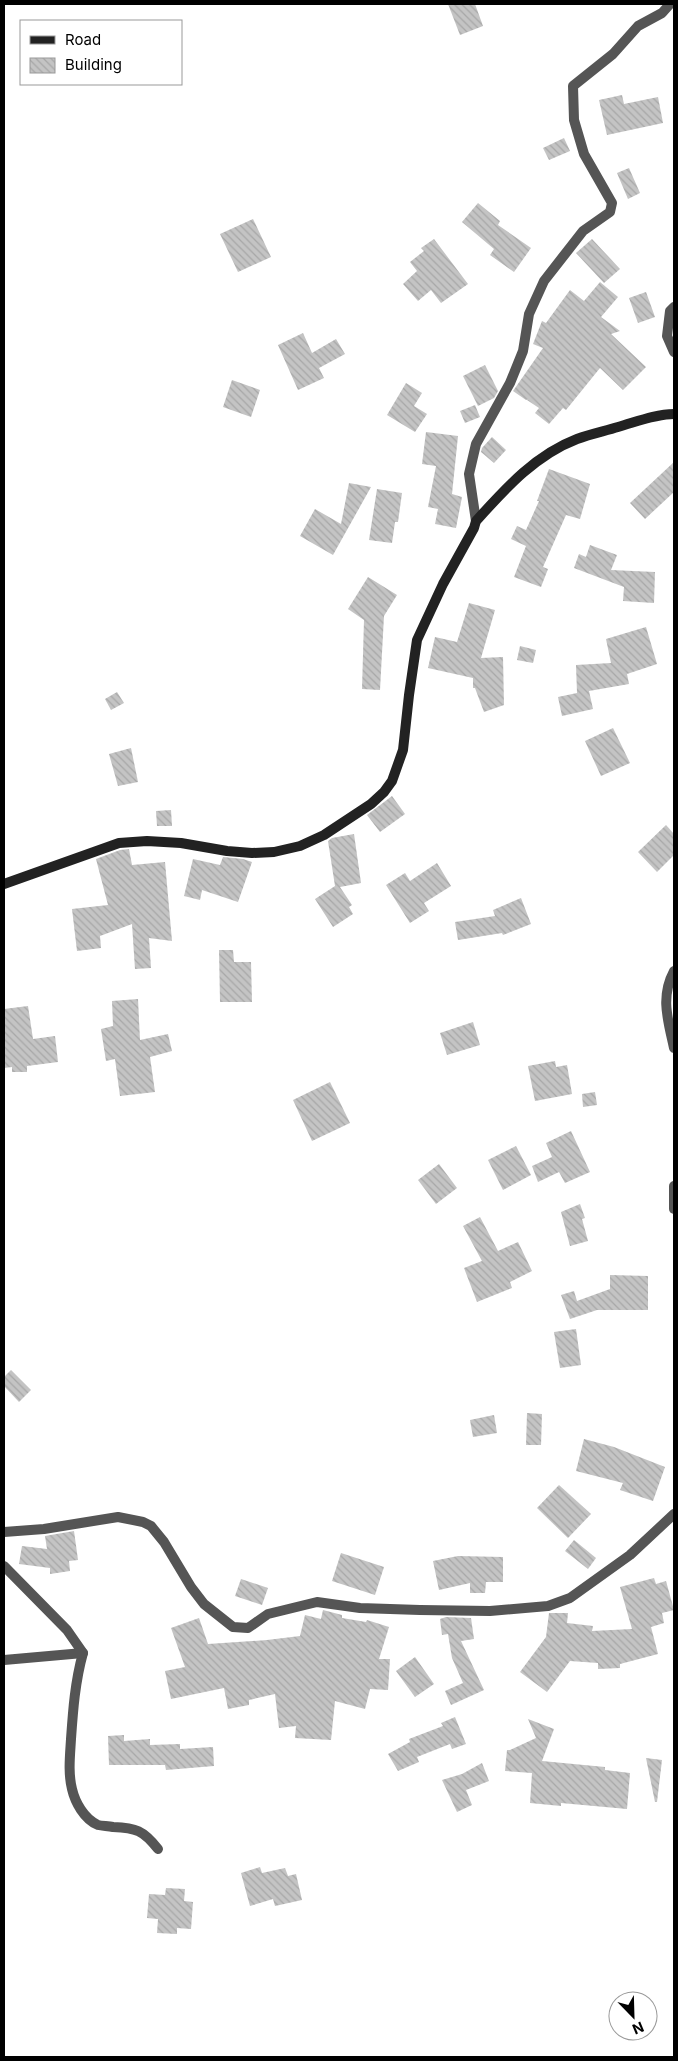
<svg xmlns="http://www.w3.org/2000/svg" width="678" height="2061" font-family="Inter,sans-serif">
<defs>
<pattern id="building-back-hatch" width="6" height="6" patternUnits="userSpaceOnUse" patternTransform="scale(1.25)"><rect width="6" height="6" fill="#c4c4c4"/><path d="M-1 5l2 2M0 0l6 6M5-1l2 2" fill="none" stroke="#a7a7a7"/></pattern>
</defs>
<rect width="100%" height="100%" fill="#fff"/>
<g fill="url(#building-back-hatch)">
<polygon points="448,4 475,4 483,26 460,35"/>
<polygon points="622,95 624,104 658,97 663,123 607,135 599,100"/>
<polygon points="564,138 570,151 549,160 543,148"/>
<polygon points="629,168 640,193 628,199 617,173"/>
<polygon points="478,203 500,221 498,225 531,248 514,272 490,255 494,249 462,222"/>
<polygon points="253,219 271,257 238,272 220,234"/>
<polygon points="434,239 468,284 441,303 431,290 418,301 403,284 417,271 410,262 424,251 421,248"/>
<polygon points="592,239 620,269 604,283 576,253"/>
<polygon points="600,282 618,297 601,317 620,331 611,334 646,367 623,390 600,368 566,410 563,408 549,424 535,413 539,408 527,400 529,399 526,400 513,391 543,348 533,344 542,321 546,323 570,290 584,301"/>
<polygon points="646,292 655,317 638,323 629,298"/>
<polygon points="303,333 312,353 336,339 345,354 319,368 324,378 298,390 278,345"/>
<polygon points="485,365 498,391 494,398 478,406 463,376"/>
<polygon points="232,380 260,390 251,417 223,407"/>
<polygon points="406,383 422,393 414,406 427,414 415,432 387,415"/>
<polygon points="475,405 480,417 465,423 460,411"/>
<polygon points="426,432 458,436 452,494 462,497 456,528 435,524 438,509 428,507 436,466 422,464"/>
<polygon points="492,437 506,450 494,463 481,452 482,448"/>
<polygon points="674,462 674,492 645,519 630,503"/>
<polygon points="549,469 590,484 580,519 566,515 543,567 548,569 541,587 514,577 526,546 511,539 517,526 526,530 539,501 537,501"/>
<polygon points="349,483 371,487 333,555 300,536 315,509 341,524"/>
<polygon points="377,489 402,493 398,522 395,522 392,543 369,540"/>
<polygon points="590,545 617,555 611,570 655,572 654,603 623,601 624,587 574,568 579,554 586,557"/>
<polygon points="368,577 397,595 384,616 380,690 362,689 364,620 348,609"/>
<polygon points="469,603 495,610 481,658 503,657 504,705 484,712 475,688 473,688 473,678 428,668 435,637 457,642"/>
<polygon points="646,627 657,664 627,674 629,684 589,691 593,709 562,716 558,697 577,693 576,665 611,663 606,639"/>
<polygon points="520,646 536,650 533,663 517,660"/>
<polygon points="117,692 124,703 111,710 105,699"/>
<polygon points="613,728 630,763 601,776 585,741"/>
<polygon points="131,748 138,782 118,786 109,754"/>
<polygon points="392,796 405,814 380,832 367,815"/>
<polygon points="171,810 172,826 157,826 156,811"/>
<polygon points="666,825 674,834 674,855 657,872 638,852"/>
<polygon points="354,834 361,883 340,887 352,905 349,907 353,914 333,927 315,899 335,886 328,841 332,838"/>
<polygon points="129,849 132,865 165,862 172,941 149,938 151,968 135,969 132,924 100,936 101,948 77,951 72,909 108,905 96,859 120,850"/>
<polygon points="223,857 243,859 252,862 238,902 202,890 200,900 184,896 193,859 220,865"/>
<polygon points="437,863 451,886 424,903 429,911 410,923 386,885 405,873 410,881"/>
<polygon points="521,898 531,924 503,935 502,933 458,940 455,922 495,916 493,910"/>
<polygon points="219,950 233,950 234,962 251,962 252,1002 220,1002"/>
<polygon points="138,999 140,1040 168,1034 172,1051 150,1057 155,1092 120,1096 115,1059 106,1061 101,1029 113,1026 112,1001"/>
<polygon points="28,1006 33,1039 55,1036 58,1062 27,1066 27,1072 12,1072 12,1067 4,1068 4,1009"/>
<polygon points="473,1022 480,1045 447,1055 440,1033"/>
<polygon points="555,1061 556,1067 567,1065 572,1094 535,1101 528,1066"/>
<polygon points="330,1082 350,1123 312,1141 293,1100"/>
<polygon points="595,1092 597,1105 583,1107 582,1094"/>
<polygon points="571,1131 590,1172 565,1183 559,1172 538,1182 532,1166 552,1157 546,1143"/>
<polygon points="516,1146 531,1175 503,1190 488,1160"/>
<polygon points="439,1164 457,1188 436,1204 418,1180"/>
<polygon points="580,1204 585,1218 582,1219 588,1241 570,1246 561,1212"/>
<polygon points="480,1217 498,1251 518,1242 532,1271 510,1282 512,1288 477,1302 464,1268 482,1261 463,1226"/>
<polygon points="610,1275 648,1276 648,1310 597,1310 570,1319 561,1295 574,1291 577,1301 610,1289"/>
<polygon points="576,1329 581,1365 560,1368 554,1332"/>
<polygon points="11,1370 31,1390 19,1402 4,1386 4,1377"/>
<polygon points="527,1413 542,1414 541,1445 526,1445"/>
<polygon points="494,1415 497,1433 473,1437 470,1420"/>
<polygon points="584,1439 614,1447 665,1467 653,1501 620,1490 623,1483 576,1471"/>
<polygon points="559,1485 591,1514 568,1538 537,1508"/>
<polygon points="74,1531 78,1560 69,1561 70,1571 50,1574 50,1568 19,1564 22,1546 47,1549 45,1536"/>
<polygon points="574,1540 596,1558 588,1569 565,1551"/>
<polygon points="341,1553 384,1567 375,1595 332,1581"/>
<polygon points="458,1556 503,1557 503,1582 486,1582 485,1593 470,1593 470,1583 439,1590 433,1561"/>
<polygon points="654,1578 656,1584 666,1581 674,1610 662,1613 664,1623 651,1627 658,1654 620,1664 620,1668 598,1669 598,1663 570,1661 547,1692 520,1672 546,1637 549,1613 568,1613 567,1623 593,1626 592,1631 632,1629 620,1587"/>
<polygon points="241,1579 268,1588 262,1605 235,1596"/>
<polygon points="323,1610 342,1615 342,1618 366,1622 367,1620 389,1627 379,1659 390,1659 388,1690 370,1689 365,1709 335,1701 331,1740 295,1738 296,1726 279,1728 275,1694 249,1700 249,1705 228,1709 224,1688 171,1699 165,1671 185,1667 171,1628 199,1618 208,1644 267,1640 300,1636 305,1615 321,1619"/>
<polygon points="446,1617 471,1618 474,1639 461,1641 484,1690 451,1705 445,1691 463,1683 452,1658 448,1634 442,1635 440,1619"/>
<polygon points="415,1657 434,1684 415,1697 396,1671"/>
<polygon points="455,1717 466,1744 452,1749 450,1744 417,1757 419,1762 398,1771 388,1754 410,1742 409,1739 443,1726 441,1723"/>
<polygon points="528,1719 554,1729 542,1761 605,1767 605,1770 630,1773 627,1809 561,1803 561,1806 530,1803 532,1773 505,1771 507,1750 510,1750 536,1738"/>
<polygon points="124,1735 124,1741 150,1739 150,1745 180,1744 180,1749 213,1747 214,1766 166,1770 165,1765 109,1765 108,1736"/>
<polygon points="646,1758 662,1760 657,1802 655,1802"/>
<polygon points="482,1763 489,1781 466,1790 472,1805 457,1812 442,1780 462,1774"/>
<polygon points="260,1867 262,1873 285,1868 288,1876 296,1874 302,1900 275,1906 273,1899 250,1906 241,1873"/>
<polygon points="166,1888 185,1889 184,1901 193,1902 191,1929 177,1928 177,1934 157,1933 158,1919 147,1918 149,1894 165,1895"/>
</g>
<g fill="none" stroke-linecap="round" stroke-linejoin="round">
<g stroke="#555" stroke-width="10">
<polyline points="674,307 670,311 667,336 674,352"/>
<polyline points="476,521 469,474 476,444 510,383 523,351 529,314 544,281 583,231 610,212 612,203 584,154 574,120 573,86 613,54 638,26 662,13 670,4"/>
<polyline points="4,1532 44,1529 118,1517 143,1522 151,1526 164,1542 191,1587 204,1604 233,1627 248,1628 268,1614 317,1602 360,1608 420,1610 490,1611 548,1606 570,1598 630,1555 674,1514"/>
<path d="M4,1566L67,1630L83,1653C75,1682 73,1710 71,1739C70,1756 68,1773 72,1789C75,1802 84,1819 98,1825C102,1826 108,1826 113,1827C136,1828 143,1830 158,1849"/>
<polyline points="4,1660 83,1653"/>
</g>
<g stroke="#555" stroke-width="10">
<path d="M674,971C660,997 668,1020 674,1048"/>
<polyline points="674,1186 674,1209"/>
</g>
<path stroke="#222" stroke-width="10" d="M4,884L119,843L147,841L181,843L227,851L252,853L274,852L300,846L324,835L371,804L384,792L392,781L403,750L409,695L417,640L443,584L474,528L476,521C505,489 535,455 577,439C591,434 605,431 618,427C636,422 655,414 674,414"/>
</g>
<rect width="678" height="2061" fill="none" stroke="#000000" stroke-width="10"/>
<rect x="20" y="20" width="162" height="65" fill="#ffffff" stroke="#999999"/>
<rect x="30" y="36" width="25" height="8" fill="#222222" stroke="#999999"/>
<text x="65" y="45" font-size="15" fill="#000000">Road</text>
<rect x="30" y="58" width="25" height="15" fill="url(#building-back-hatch)" stroke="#999999"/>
<text x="65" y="70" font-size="15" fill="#000000">Building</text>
<g transform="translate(633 2016) rotate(157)"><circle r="24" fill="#ffffff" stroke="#999999"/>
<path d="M0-4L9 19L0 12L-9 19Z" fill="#000000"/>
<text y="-8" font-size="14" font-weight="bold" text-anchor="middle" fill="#000000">N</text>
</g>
</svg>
